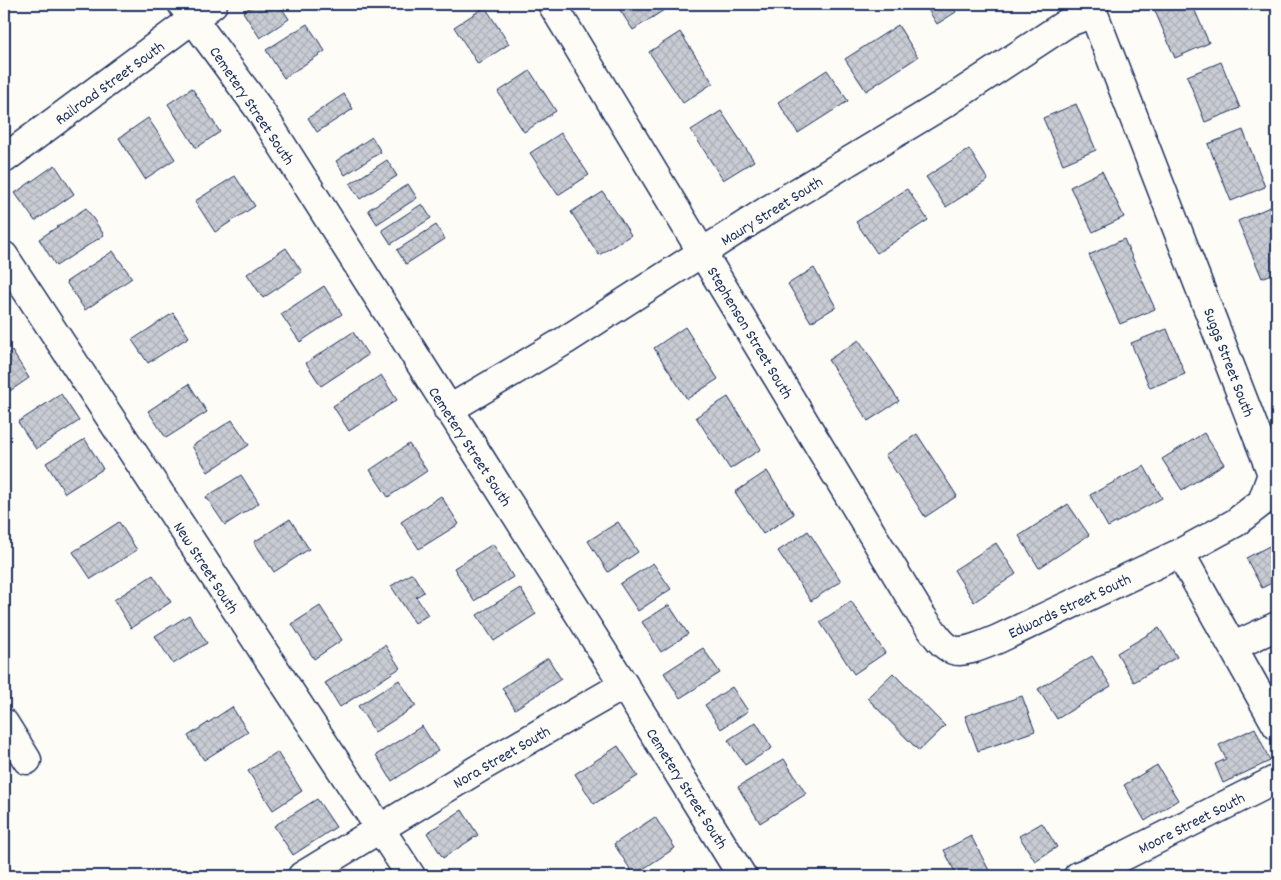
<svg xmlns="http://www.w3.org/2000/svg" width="1281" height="880" font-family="Dekko,sans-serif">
<defs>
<pattern id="building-cross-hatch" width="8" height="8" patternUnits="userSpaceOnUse" patternTransform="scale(1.25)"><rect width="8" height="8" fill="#c9ccd3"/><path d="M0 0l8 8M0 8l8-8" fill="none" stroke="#acb0b8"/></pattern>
</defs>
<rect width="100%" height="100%" fill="#fdfcf7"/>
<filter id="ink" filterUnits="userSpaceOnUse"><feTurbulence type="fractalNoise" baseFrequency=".02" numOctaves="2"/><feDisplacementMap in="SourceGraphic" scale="10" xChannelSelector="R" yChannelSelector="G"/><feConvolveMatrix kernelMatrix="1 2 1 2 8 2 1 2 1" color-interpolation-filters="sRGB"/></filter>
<g filter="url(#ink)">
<g fill="url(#building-cross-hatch)" stroke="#1b2f5e">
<polygon points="256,4 279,4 289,19 260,38 243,12"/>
<polygon points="616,4 660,4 664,10 633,30"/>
<polygon points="934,4 951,4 956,12 937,24 927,8"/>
<polygon points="1152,4 1192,4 1209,43 1175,58"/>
<polygon points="485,7 509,44 478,64 454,27"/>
<polygon points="307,24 325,51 284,78 266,50"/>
<polygon points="898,25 918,57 866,91 845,59"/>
<polygon points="680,32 713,83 683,103 649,52"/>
<polygon points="1221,62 1240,108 1205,122 1187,76"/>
<polygon points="827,70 848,101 798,133 778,102"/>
<polygon points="530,71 556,111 524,132 498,92"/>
<polygon points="192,88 220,132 196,148 168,104"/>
<polygon points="344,94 353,109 317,132 308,118"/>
<polygon points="1076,104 1096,150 1063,164 1043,118"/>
<polygon points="721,111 754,161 723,180 691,130"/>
<polygon points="148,118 175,159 145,179 119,138"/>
<polygon points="1243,130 1265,187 1231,201 1208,144"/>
<polygon points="561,133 589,175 558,195 530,153"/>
<polygon points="372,137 381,152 345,175 336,161"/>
<polygon points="969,149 988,180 946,207 926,177"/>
<polygon points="387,160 397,176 360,199 350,184"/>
<polygon points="55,165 74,194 35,221 15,193"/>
<polygon points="1102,171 1124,217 1093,232 1070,187"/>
<polygon points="235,176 255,206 215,232 195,201"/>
<polygon points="408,184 417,198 377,224 368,210"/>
<polygon points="907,189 928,220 877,253 856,222"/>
<polygon points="603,192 631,235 599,255 571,212"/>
<polygon points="422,204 431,218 391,244 382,230"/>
<polygon points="1272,206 1277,218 1277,272 1262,278 1238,221"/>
<polygon points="86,208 104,235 56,266 39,239"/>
<polygon points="436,225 445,239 406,264 397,250"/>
<polygon points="1124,239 1155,309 1120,324 1089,255"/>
<polygon points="286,248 302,272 263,298 247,274"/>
<polygon points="113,251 132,278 85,310 66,282"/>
<polygon points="814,268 836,307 811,322 788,284"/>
<polygon points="324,286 342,314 300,342 281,314"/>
<polygon points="173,313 189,337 148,363 132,340"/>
<polygon points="685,327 718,379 687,399 654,348"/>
<polygon points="1167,329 1185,374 1150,388 1131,343"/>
<polygon points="353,332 368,355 321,386 306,363"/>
<polygon points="859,340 899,401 868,421 828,360"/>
<polygon points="12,351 29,378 4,395 4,356"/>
<polygon points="381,375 397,400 349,431 333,406"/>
<polygon points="189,384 207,412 166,438 148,411"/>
<polygon points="61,394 79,421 36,449 18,422"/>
<polygon points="728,397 761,449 730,469 696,417"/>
<polygon points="232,420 249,445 208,472 192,446"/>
<polygon points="1204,433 1224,464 1182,490 1162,459"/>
<polygon points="917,434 957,496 925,517 885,455"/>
<polygon points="85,439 103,469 65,493 46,463"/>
<polygon points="409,444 427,471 388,497 370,470"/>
<polygon points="1144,466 1162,498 1108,527 1090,495"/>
<polygon points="767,471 794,514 763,534 735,492"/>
<polygon points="241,475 259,503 225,525 206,497"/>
<polygon points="441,496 459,524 419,549 401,522"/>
<polygon points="1068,504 1089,535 1039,568 1019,536"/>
<polygon points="290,519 309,549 274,572 254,542"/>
<polygon points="119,522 137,550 91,579 73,552"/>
<polygon points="618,522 638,552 608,572 588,541"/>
<polygon points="808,531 841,581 811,601 778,551"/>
<polygon points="1277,542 1277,580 1262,588 1246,558"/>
<polygon points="996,543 1016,574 974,602 954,570"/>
<polygon points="493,544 513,577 474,601 454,568"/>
<polygon points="653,563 671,589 638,611 620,584"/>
<polygon points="412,573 424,592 416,597 428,615 415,623 391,586"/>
<polygon points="153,575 171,602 131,628 114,600"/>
<polygon points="520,588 536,614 494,641 477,615"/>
<polygon points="851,601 885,653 854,674 820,622"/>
<polygon points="669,605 688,634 661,652 642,622"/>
<polygon points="320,606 342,640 314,659 292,624"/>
<polygon points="189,615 207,643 173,664 155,636"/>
<polygon points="1159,628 1177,657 1134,682 1117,653"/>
<polygon points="385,645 400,668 340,707 325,683"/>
<polygon points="703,648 720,673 680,698 664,673"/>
<polygon points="1092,656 1111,686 1057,719 1038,689"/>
<polygon points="548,658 561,679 515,709 502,688"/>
<polygon points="893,673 945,726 919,751 867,698"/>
<polygon points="399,680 416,706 375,732 358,706"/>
<polygon points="732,687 748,711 721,729 705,705"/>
<polygon points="1022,696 1035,731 978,751 965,716"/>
<polygon points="232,707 248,732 204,760 188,736"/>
<polygon points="756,722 772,748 745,765 728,740"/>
<polygon points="422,726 438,751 392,781 376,755"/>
<polygon points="1255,728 1270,761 1223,783 1215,764 1226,759 1219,745"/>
<polygon points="618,746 638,776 594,804 575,774"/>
<polygon points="277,752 302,791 273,810 248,771"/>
<polygon points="784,759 806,794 760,823 738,787"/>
<polygon points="1157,765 1178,800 1145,821 1124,785"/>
<polygon points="317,799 336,827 293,855 274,826"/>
<polygon points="462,810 478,835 443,858 427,833"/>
<polygon points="655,817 675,848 634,875 614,844"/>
<polygon points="1042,823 1057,847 1035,861 1019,836"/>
<polygon points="971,836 992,876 957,876 944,850"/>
</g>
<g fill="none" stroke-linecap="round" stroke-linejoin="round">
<g stroke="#1b2f5e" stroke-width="31">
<g id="minor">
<polyline points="182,4 259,109 624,685 742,876"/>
<path d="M552,4L921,615C950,656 951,659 998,639L1180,553L1235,523L1262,502L1272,474L1090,4"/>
<polyline points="4,159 213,4"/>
<polyline points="4,256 411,876"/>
<polyline points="448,410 566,340 768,210 947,102 1067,23 1093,13"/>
<polyline points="1180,553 1277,726"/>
<polyline points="1234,646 1277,626"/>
<polyline points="4,723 27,760"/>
<polyline points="302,876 483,766 624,685"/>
<polyline points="1078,876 1122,857 1277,779"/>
</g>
</g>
<use href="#minor" stroke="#fdfcf7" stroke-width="28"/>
</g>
</g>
<g text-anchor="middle" stroke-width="5" stroke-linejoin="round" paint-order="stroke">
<g font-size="16" fill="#1b2f5e" stroke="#fdfcf7">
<text transform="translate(109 82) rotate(-36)" y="6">Railroad Street South</text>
<text transform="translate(253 105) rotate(56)" y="6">Cemetery Street South</text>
<text transform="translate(771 210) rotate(-32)" y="6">Maury Street South</text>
<text transform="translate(751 332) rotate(59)" y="6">Stephenson Street South</text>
<text transform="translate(1230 362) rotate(69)" y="6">Suggs Street South</text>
<text transform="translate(471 446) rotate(57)" y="6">Cemetery Street South</text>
<text transform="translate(207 567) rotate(57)" y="6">New Street South</text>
<text transform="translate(1069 605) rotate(-25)" y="6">Edwards Street South</text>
<text transform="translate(501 756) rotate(-30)" y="6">Nora Street South</text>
<text transform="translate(688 788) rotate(58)" y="6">Cemetery Street South</text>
<text transform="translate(1191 822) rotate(-27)" y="6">Moore Street South</text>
</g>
</g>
<rect width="1281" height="880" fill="none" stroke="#fdfcf7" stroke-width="20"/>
<rect x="10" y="10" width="1261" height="860" fill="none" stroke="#1b2f5e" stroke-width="2" filter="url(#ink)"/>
</svg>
